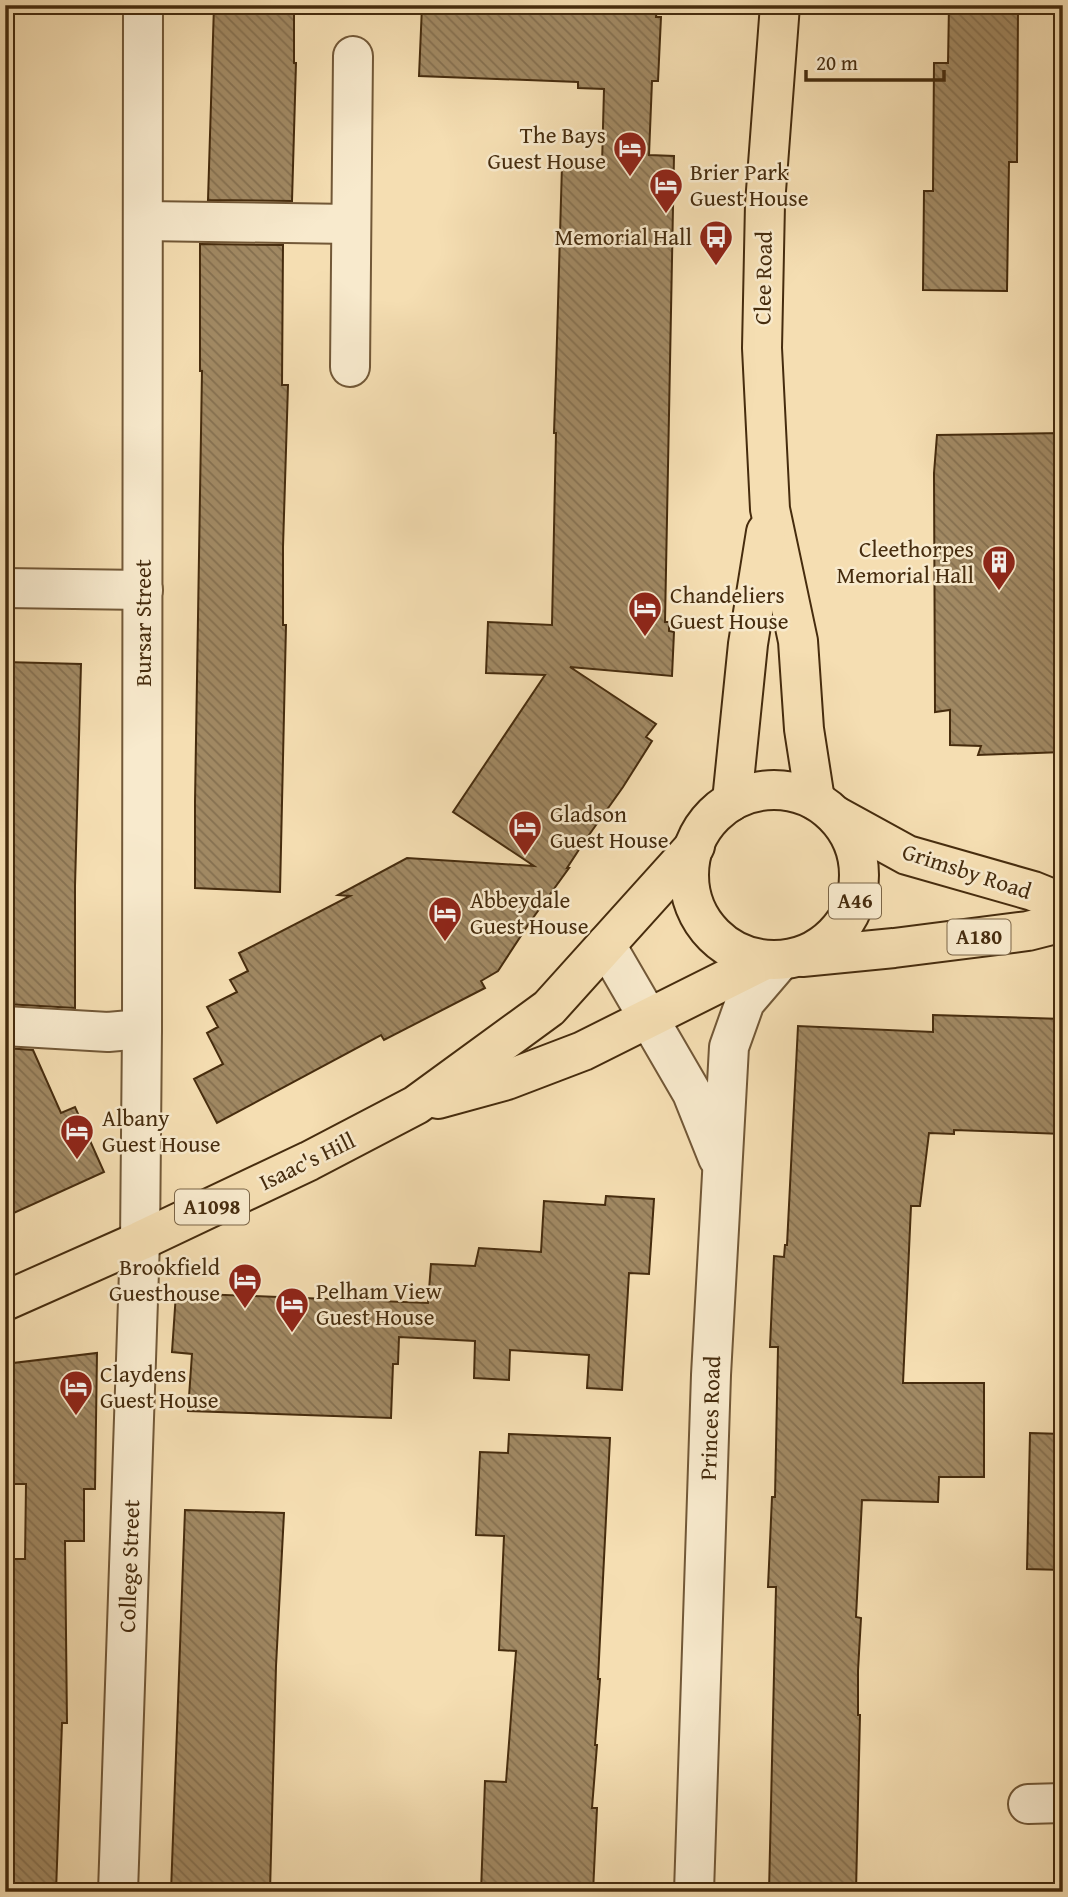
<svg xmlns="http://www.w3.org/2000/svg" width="1068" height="1897" font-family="'Gentium Book Plus',serif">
<defs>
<pattern id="building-back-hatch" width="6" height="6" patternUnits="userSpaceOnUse" patternTransform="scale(1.75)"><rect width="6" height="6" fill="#a18963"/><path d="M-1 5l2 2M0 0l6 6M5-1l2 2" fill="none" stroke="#857050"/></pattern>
</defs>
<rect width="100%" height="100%" fill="#f5deb2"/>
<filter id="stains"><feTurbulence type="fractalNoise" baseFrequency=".00286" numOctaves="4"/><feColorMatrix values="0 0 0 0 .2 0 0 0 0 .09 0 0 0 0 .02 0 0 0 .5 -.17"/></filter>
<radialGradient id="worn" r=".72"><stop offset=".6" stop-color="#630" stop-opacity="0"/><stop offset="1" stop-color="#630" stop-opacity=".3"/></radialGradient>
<g fill="url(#building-back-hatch)" stroke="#462c0e" stroke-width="2">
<polygon points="214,5 294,5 294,63 296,63 292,201 208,200"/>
<polygon points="583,5 657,8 656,17 661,17 658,81 652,81 649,155 674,156 665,622 669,622 669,631 674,632 672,676 570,667 656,724 646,737 652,741 623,787 584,842 567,868 569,868 530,922 498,971 481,981 485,988 384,1040 381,1035 217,1123 194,1079 223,1064 207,1033 218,1027 207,1007 237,992 230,980 248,971 239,953 350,896 338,895 407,858 534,866 453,812 545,675 486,673 488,622 552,625 556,433 554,433 556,373 562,165 602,165 604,89 578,88 578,82 419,76 422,6 583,12"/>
<polygon points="949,5 1005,5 1005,9 1018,9 1017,162 1009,162 1007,291 923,290 924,191 933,191 934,63 948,63"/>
<polygon points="200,244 283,245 282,385 288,385 283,547 283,625 286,625 280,892 195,888 195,802 202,371 200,371"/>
<polygon points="1063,433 1063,752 978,755 981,746 950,745 950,710 935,712 934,473 937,435"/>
<polygon points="5,662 81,664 75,886 75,1008 5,1004"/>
<polygon points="933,1015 1063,1019 1063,1134 954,1130 954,1134 929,1133 920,1206 911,1206 903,1383 984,1383 984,1477 939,1477 938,1502 862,1500 856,1617 861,1618 858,1671 858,1715 860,1715 856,1892 769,1892 776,1587 768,1587 772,1497 775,1497 778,1347 770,1347 774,1256 784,1257 785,1245 787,1245 798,1026 933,1032"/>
<polygon points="5,1048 33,1050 61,1113 75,1107 104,1172 5,1217"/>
<polygon points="606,1196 654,1199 649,1274 629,1273 622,1390 587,1388 589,1355 510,1350 509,1380 474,1378 475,1341 399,1337 398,1364 393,1364 391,1418 188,1411 192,1354 172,1352 176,1293 428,1303 431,1264 475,1266 479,1248 541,1252 544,1201 605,1205"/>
<polygon points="97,1353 95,1489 84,1489 84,1541 65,1541 67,1723 62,1723 56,1892 5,1892 5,1700 7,1700 8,1665 8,1628 6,1628 8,1559 25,1559 26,1484 5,1484 5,1364"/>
<polygon points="1030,1433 1063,1434 1063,1570 1027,1569"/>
<polygon points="509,1434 610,1438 598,1679 600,1679 595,1745 597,1745 592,1808 597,1808 593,1892 481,1892 485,1781 506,1782 516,1651 499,1650 504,1536 476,1535 480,1452 508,1453"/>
<polygon points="185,1510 284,1513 276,1666 270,1892 171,1892"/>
</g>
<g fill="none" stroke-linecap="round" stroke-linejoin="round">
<g stroke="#725837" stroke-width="42">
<g id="minor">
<polyline points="144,221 351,224"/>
<polyline points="350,367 353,56"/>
<polyline points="5,588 143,590"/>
<polyline points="606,945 692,1093 718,1158"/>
<polyline points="5,1026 108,1032 142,1029"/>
<polyline points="1028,1804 1063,1803"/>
<polyline points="118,1892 140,1241 142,1029 143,5"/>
<polyline points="694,1892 711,1375 729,1047 745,1002 781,960"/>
</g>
</g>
<g stroke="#462c0e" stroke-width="42">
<g id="major">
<polyline points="780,5 765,204 762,348 770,509 798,641 804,729 815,800"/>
<circle cx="774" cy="875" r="85"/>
<polyline points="732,801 748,644 766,532"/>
<polyline points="836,816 907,855 1033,891 1063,903"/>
<polyline points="802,957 894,948 1028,931 1063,922"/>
<polyline points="438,1099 507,1080 583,1051 765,960"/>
<polyline points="5,1301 140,1241 309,1161 416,1105 549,1008 695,846"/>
</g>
</g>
<use href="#minor" stroke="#f8eacd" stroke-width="38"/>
<use href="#major" stroke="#f5deb2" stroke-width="38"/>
</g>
<defs>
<g id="hotel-pin" transform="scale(1.75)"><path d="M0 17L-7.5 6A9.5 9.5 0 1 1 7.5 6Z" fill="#8f2418" stroke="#f8eacd"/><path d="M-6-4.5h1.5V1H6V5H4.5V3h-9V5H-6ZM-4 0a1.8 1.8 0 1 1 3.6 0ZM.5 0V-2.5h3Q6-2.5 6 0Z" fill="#fff"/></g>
<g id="bus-pin" transform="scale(1.75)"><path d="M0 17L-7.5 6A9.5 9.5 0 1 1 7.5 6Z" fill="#8f2418" stroke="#f8eacd"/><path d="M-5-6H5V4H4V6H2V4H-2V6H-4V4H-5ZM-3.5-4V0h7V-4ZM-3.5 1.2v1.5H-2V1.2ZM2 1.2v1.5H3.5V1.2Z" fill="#fff"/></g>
<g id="building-pin" transform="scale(1.75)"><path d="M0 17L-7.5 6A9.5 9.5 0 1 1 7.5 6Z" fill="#8f2418" stroke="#f8eacd"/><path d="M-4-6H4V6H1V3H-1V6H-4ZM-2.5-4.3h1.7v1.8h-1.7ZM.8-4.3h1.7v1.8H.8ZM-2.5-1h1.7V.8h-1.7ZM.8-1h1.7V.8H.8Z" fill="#fff"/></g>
</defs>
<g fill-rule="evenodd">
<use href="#hotel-pin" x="630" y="148"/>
<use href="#hotel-pin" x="666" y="185"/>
<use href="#bus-pin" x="716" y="237"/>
<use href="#building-pin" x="999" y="562"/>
<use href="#hotel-pin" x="645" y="608"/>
<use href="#hotel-pin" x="525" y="827"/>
<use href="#hotel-pin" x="445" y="913"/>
<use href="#hotel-pin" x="77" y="1131"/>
<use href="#hotel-pin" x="245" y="1280"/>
<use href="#hotel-pin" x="292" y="1304"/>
<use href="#hotel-pin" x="76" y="1387"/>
</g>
<g text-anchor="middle" stroke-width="5" stroke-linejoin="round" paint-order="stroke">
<g fill="#f8eacd" stroke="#7b6547" stroke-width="2">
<rect x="829" y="883.5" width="52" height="35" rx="5"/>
<rect x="947.5" y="919.5" width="63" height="35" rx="5"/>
<rect x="175" y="1189.5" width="74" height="35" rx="5"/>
</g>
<g font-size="21" font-weight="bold" fill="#462c0e">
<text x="855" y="908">A46</text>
<text x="979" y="944">A180</text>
<text x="212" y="1214">A1098</text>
</g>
<g font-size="23" fill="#462c0e" stroke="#f8eacd" text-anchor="start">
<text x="606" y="143" text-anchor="end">The Bays<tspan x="606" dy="26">Guest House</tspan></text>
<text x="690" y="180">Brier Park<tspan x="690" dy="26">Guest House</tspan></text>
<text x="692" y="245" text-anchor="end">Memorial Hall</text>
<text x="974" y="557" text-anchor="end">Cleethorpes<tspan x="974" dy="26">Memorial Hall</tspan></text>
<text x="670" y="603">Chandeliers<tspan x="670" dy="26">Guest House</tspan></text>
<text x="550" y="822">Gladson<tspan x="550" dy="26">Guest House</tspan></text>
<text x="470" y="908">Abbeydale<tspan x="470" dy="26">Guest House</tspan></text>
<text x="102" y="1126">Albany<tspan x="102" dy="26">Guest House</tspan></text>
<text x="220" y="1275" text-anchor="end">Brookfield<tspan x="220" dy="26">Guesthouse</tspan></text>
<text x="316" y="1299">Pelham View<tspan x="316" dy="26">Guest House</tspan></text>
<text x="100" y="1382">Claydens<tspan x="100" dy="26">Guest House</tspan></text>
</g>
<g font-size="23" fill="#462c0e" stroke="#f8eacd">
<text transform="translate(763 278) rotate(-89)" y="8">Clee Road</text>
<text transform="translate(143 623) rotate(-90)" y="8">Bursar Street</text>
<text transform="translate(967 871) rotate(18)" y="8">Grimsby Road</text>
<text transform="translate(307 1161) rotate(-26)" y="8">Isaac's Hill</text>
<text transform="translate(710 1418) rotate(-88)" y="8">Princes Road</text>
<text transform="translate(129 1566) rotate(-88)" y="8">College Street</text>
</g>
</g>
<rect width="1068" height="1897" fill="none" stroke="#f5deb2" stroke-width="28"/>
<rect x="7" y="7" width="1054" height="1883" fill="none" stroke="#462c0e" stroke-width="3.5"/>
<rect x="14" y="14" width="1040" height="1869" fill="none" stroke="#462c0e" stroke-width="2"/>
<path d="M806 70v10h138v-10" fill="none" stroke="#462c0e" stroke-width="3.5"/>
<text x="816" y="70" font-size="21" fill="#462c0e" stroke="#f8eacd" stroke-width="5" paint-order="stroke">20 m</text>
<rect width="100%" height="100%" filter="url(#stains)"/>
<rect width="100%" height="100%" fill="url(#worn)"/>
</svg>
